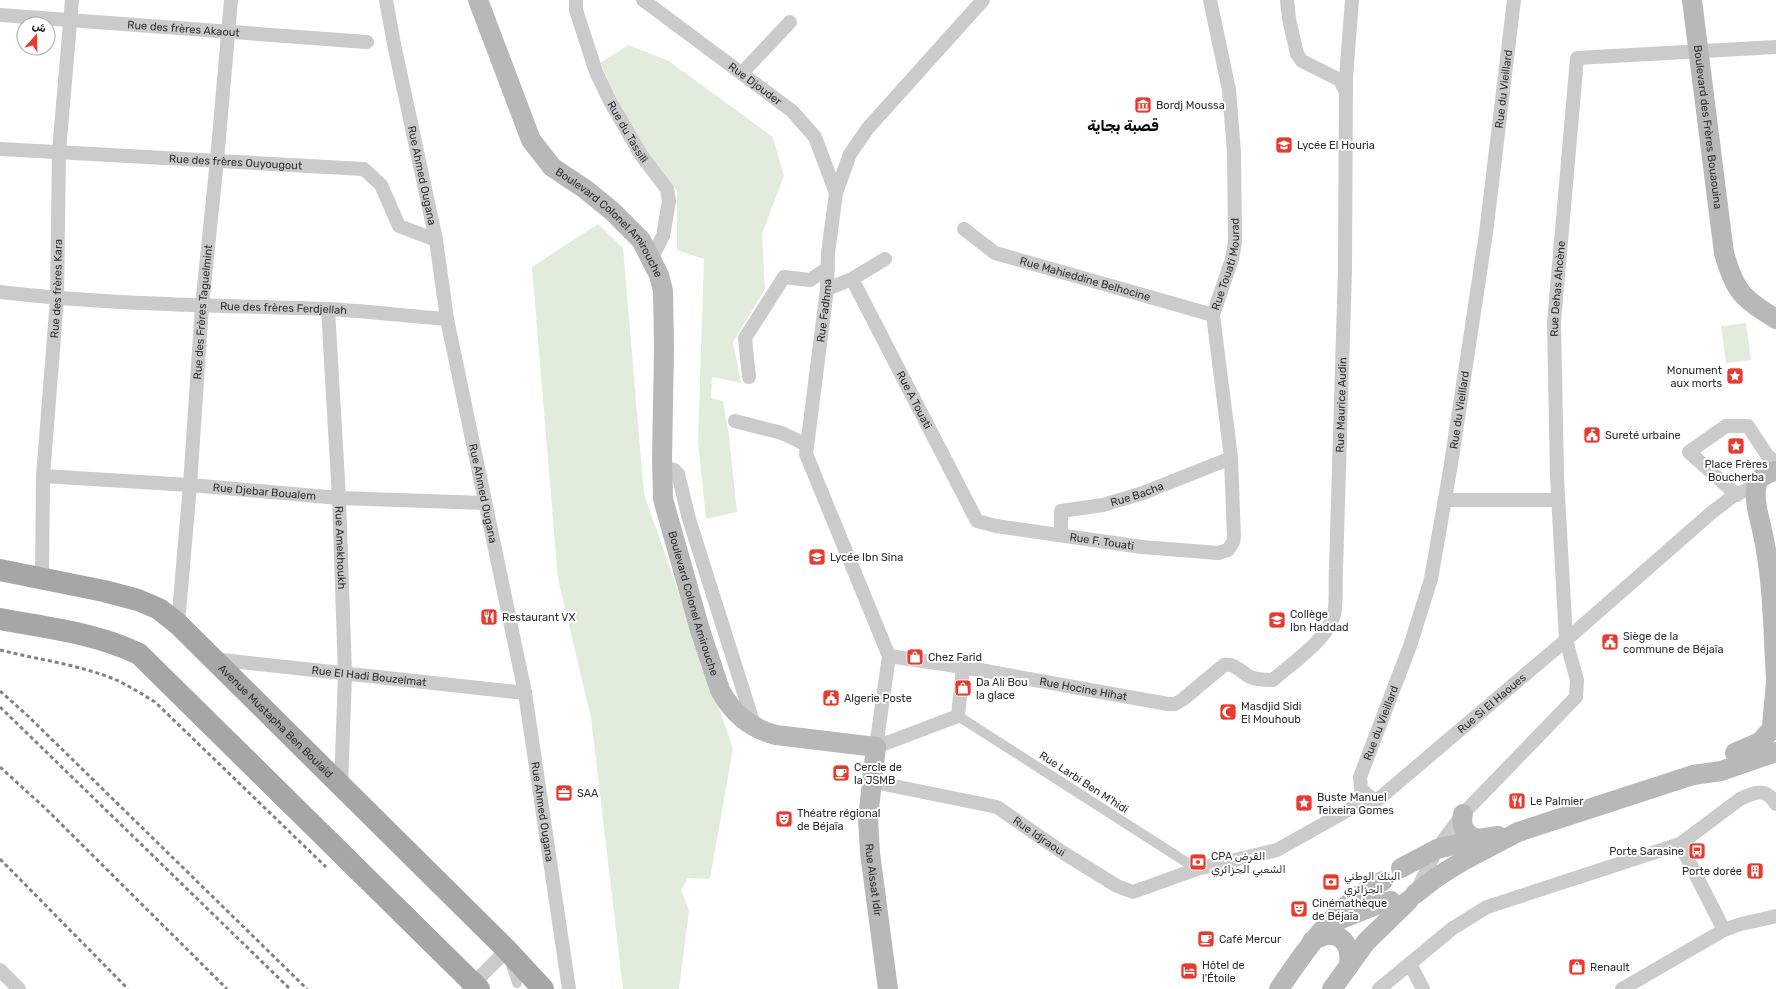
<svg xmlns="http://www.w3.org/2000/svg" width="1776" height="989" font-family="Rubik,Cairo,sans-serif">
<rect width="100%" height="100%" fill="#fff"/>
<g fill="#e2ecdc">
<polygon points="628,45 669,61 773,137 784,176 762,234 765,289 733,342 741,383 712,377 711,398 723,401 729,436 737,512 706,519 698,442 704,259 677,250 677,191 648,153 627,119 600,63"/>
<polygon points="598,224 623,248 644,494 733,748 710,879 688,878 681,890 689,911 679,989 623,989 591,718 558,579 532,267"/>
<polygon points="1746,323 1751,360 1726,363 1721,326"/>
</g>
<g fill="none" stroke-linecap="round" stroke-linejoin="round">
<g stroke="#cbcbcb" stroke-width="10">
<polyline points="958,716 1197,869"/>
<polyline points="510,962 517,983"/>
</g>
<g stroke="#cbcbcb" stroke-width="14">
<path id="s1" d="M386,0L394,44L436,240L447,319L525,693L569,989"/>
<path id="s2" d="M576,0V10L596,72L611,103L641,155L667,189L669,201L663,236L651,259"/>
<path id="s3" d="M643,0L792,111L815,137L836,193"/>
<polyline points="1287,0 1289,19 1297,54 1302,61 1340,80 1346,92"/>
<path id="s4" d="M0,15L367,42"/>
<polyline points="742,73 790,22"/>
<path id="s5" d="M0,149L364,169L381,185L399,226L436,240"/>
<path id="s6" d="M964,229L995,253L1213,315"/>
<path id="s7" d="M852,279L977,521L996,526L1142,547L1218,553L1228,550L1233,542L1234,537L1231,458L1213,315L1232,259L1235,242L1234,152L1229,90L1210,0"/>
<polyline points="827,289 852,279 885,259"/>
<path id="s8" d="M0,292C108,305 217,305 326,309C367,311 407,316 447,319"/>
<path id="s9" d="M328,309L339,498L345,674L341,787"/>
<polyline points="749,377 745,338 784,277 810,280 828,268"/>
<polyline points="735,421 782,433 807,445"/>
<polyline points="662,466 674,470 678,474 689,519 755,728"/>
<path id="s10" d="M43,476L190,485L339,498L485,503"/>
<polyline points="1737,495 1689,452 1726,426 1748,426 1767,455 1776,463"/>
<polyline points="1445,500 1558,500"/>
<path id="s11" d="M1061,535V511L1103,505L1143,493L1231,458"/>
<path id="s12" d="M42,578L43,476L57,299L59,151L72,0"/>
<path id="s13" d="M178,624L190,485L202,306L217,160L231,0"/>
<path id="s14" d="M889,656L806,454L827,289L828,253L836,193L850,154L868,128L983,0"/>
<path id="s15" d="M213,659L525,693"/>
<path id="s16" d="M963,667L958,716L876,747L889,656L963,667L1168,704H1175L1182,700L1224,665C1235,663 1241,672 1250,677C1257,680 1265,680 1273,680C1292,663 1327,640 1334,615C1337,602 1335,583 1336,569L1345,268L1346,77L1352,0"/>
<path id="s17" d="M874,782L997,807L1062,852L1117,886L1133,892L1197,869L1277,850L1350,809L1375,802L1566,640L1711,513L1733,496L1757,485"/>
<path id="s18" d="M1375,802L1361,789L1360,777L1410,646L1431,579L1451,464L1486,233L1514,0"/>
<polyline points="1680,844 1724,930"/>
<path id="s19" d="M1417,890L1437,849L1463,814L1576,697L1577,680L1566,640L1557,477L1554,322L1577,58L1776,47"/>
<polyline points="1410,964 1423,989"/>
<polyline points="0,970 19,989"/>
<polyline points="468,989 507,950"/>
<path d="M1379,989L1453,928L1487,907L1680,844L1740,799C1755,792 1766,787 1776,804"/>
<polyline points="1622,989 1724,930 1741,924 1776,916"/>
</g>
<g stroke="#b8b8b8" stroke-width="20">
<path id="s20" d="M478,0L531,140L552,167L585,189L612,211L641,240L659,275L663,291L664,348L662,460L663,499L700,630L720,690C733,714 750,728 776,735L876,747L868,818L870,853L888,989"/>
<path id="s21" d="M1692,0L1724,253C1735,292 1742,298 1776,319"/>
<path d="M1776,471C1768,472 1760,477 1757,484C1753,498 1759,516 1762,530C1773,578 1773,629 1776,679"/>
<polyline points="1772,726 1776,682"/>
<polyline points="1735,753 1760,742 1769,732"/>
<path d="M1463,814C1460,826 1466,836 1478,839"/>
<polyline points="1401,868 1437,849 1478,839 1498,836"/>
<polyline points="1415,894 1437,877 1461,862 1518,832 1693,775 1721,771 1776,752"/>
<polyline points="1339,920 1376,905 1391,901"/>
<path d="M1312,941C1335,927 1352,939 1349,965"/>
<path d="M1279,989C1308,946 1336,905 1383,881"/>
<polyline points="1332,989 1366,942 1409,900"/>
</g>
<g stroke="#a6a6a6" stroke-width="22">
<path id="s22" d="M0,570L104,591L138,600L159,609L178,624L507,950L543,989"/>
<path d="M0,619C47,628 96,633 139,654L479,989"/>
</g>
<g stroke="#838383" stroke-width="3" stroke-dasharray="4 3" stroke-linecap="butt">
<path d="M0,650C36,659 74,664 109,677C125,683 140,693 155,702L326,867"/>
<polyline points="0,691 28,716 307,989"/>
<polyline points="0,707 290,989"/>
<polyline points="0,767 46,809 227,989"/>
<polyline points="0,859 128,989"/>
</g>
</g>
<defs>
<g id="museum-square" transform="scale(0.9)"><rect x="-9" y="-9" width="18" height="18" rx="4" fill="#e73b2f" stroke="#fff"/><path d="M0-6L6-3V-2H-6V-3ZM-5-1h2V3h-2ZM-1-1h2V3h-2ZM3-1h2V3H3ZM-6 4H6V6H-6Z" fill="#fff"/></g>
<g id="school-square" transform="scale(0.9)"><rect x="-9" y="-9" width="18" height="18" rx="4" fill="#e73b2f" stroke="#fff"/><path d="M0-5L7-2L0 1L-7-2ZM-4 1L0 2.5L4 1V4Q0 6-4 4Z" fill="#fff"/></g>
<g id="sight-square" transform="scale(0.9)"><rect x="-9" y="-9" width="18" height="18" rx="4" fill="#e73b2f" stroke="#fff"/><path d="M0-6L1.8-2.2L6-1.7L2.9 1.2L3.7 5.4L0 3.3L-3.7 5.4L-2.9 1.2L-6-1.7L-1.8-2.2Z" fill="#fff"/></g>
<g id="civic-square" transform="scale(0.9)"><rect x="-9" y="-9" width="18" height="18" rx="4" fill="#e73b2f" stroke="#fff"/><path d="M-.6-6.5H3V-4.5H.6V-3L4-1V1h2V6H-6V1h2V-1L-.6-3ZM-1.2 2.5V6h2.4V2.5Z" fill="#fff"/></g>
<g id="restaurant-square" transform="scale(0.9)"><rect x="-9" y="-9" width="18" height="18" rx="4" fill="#e73b2f" stroke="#fff"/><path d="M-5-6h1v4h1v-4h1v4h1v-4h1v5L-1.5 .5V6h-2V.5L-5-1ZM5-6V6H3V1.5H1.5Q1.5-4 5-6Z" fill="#fff"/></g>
<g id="shop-square" transform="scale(0.9)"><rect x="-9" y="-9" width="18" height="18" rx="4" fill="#e73b2f" stroke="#fff"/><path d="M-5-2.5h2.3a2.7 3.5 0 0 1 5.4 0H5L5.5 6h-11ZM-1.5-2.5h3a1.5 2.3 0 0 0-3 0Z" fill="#fff"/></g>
<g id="mosque-square" transform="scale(0.9)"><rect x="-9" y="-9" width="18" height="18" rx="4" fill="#e73b2f" stroke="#fff"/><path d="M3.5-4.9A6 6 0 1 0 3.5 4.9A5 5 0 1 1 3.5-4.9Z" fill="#fff"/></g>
<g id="cafe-square" transform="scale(0.9)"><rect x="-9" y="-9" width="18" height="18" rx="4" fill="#e73b2f" stroke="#fff"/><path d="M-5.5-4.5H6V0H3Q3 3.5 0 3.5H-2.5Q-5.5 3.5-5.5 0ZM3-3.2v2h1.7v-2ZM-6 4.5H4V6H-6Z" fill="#fff"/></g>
<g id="office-square" transform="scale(0.9)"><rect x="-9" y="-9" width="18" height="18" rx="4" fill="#e73b2f" stroke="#fff"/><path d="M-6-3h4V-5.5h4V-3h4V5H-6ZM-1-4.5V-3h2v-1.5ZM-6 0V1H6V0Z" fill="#fff"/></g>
<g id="theatre-square" transform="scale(0.9)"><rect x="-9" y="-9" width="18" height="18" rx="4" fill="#e73b2f" stroke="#fff"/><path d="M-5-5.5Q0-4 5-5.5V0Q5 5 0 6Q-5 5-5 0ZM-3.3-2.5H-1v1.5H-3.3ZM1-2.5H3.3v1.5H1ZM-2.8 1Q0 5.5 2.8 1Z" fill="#fff"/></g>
<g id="bus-square" transform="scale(0.9)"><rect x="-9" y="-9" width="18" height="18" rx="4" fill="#e73b2f" stroke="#fff"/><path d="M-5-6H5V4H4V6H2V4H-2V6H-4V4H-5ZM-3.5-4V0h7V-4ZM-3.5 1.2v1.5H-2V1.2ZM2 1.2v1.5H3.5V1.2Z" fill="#fff"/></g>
<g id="bank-square" transform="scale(0.9)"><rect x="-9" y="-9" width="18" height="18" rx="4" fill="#e73b2f" stroke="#fff"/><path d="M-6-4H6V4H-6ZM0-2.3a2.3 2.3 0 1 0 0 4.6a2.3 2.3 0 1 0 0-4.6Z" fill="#fff"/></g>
<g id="building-square" transform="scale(0.9)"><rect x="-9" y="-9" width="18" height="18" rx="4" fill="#e73b2f" stroke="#fff"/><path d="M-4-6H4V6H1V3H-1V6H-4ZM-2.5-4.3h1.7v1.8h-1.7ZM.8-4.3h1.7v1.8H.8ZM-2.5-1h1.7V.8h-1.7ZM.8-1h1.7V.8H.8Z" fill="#fff"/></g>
<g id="hotel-square" transform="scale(0.9)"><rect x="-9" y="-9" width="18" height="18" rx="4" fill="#e73b2f" stroke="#fff"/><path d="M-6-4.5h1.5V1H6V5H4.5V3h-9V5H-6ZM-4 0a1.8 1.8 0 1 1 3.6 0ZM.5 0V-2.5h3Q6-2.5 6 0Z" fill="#fff"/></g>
</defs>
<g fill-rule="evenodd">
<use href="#museum-square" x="1143" y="105"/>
<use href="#school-square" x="1284" y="145"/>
<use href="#sight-square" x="1735" y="376"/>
<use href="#civic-square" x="1592" y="435"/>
<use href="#sight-square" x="1736" y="446"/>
<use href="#school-square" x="817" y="557"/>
<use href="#restaurant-square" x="489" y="617"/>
<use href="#school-square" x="1277" y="620"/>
<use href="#civic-square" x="1610" y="642"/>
<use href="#shop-square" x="915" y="657"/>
<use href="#shop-square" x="963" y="688"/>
<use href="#civic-square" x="831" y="698"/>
<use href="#mosque-square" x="1228" y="712"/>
<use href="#cafe-square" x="841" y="773"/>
<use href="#office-square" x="564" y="793"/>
<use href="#restaurant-square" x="1517" y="801"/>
<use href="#sight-square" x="1304" y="803"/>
<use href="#theatre-square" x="784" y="819"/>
<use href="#bus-square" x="1697" y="851"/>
<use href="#bank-square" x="1198" y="862"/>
<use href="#building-square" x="1755" y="871"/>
<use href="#bank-square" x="1331" y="882"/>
<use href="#theatre-square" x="1299" y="909"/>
<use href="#cafe-square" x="1206" y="939"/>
<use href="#shop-square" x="1577" y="967"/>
<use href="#hotel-square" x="1189" y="971"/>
</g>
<g text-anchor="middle" stroke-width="4" stroke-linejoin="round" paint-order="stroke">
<g font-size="11" fill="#2e2e2e" stroke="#fff">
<text dy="4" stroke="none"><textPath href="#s4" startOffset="184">Rue des frères Akaout</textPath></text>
<text dy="4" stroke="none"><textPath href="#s3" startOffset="140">Rue Djouder</textPath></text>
<text dy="4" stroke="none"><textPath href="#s18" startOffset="737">Rue du Vieillard</textPath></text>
<text dy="4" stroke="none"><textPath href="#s21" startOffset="128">Boulevard des Frères Bouaouina</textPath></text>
<text dy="4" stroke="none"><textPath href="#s2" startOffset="143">Rue du Tassili</textPath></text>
<text dy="4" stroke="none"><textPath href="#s5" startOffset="236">Rue des frères Ouyougout</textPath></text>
<text dy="4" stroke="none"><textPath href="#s1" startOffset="179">Rue Ahmed Ougana</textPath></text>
<text dy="4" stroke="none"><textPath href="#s20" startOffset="265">Boulevard Colonel Amirouche</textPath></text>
<text dy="4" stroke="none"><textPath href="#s7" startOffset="817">Rue Touati Mourad</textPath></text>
<text dy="4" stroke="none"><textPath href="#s6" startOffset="133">Rue Mahieddine Belhocine</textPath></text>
<text dy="4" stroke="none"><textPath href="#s12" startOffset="290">Rue des frères Kara</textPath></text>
<text dy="4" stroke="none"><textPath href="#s19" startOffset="662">Rue Dehas Ahcène</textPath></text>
<text dy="4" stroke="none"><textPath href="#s8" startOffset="284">Rue des frères Ferdjellah</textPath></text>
<text dy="4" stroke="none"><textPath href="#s14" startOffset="363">Rue Fadhma</textPath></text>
<text dy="4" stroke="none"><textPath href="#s13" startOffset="313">Rue des Frères Taguelmint</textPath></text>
<text dy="4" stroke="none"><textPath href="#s7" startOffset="136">Rue A Touati</textPath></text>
<text dy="4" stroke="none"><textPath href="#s16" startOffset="935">Rue Maurice Audin</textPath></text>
<text dy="4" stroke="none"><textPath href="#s18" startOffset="413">Rue du Vieillard</textPath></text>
<text dy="4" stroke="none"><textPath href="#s10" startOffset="222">Rue Djebar Boualem</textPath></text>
<text dy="4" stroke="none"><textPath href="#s1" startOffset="503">Rue Ahmed Ougana</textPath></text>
<text dy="4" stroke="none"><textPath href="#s11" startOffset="102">Rue Bacha</textPath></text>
<text dy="4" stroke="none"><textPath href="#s7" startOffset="399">Rue F. Touati</textPath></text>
<text dy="4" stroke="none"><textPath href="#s9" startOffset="239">Rue Amekhoukh</textPath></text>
<text dy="4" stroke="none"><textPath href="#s20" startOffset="672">Boulevard Colonel Amirouche</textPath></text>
<text dy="4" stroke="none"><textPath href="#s15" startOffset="157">Rue El Hadi Bouzelmat</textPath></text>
<text dy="4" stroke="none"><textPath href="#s16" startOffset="426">Rue Hocine Hihat</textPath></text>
<text dy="4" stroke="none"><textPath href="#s17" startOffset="699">Rue Si El Haoues</textPath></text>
<text dy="4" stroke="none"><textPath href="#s22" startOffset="326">Avenue Mustapha Ben Boulaid</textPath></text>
<text dy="4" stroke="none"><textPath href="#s18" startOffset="89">Rue du Vieillard</textPath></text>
<text transform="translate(1084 782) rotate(33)" y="4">Rue Larbi Ben M'hidi</text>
<text dy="4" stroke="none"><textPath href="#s1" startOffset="827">Rue Ahmed Ougana</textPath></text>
<text dy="4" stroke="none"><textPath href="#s17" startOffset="177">Rue Idjraoui</textPath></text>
<text dy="4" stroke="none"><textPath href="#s20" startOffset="1071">Rue Aissat Idir</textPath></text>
</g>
<g font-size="11" fill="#2e2e2e" stroke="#fff" text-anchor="start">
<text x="1156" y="109">Bordj Moussa</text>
<text x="1297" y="149">Lycée El Houria</text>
<text x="1722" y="374" text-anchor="end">Monument<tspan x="1722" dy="13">aux morts</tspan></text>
<text x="1605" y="439">Sureté urbaine</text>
<text x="1736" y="468" text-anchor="middle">Place Frères<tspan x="1736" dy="13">Boucherba</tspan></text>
<text x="830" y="561">Lycée Ibn Sina</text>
<text x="1290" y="618">Collège<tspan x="1290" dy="13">Ibn Haddad</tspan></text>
<text x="502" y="621">Restaurant VX</text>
<text x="1623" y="640">Siège de la<tspan x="1623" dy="13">commune de Béjaïa</tspan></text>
<text x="928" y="661">Chez Farid</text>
<text x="976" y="686">Da Ali Bou<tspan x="976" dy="13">la glace</tspan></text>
<text x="844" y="702">Algerie Poste</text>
<text x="1241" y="710">Masdjid Sidi<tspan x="1241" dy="13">El Mouhoub</tspan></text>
<text x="854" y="771">Cercle de<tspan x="854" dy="13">la JSMB</tspan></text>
<text x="577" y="797">SAA</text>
<text x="1317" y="801">Buste Manuel<tspan x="1317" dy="13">Teixeira Gomes</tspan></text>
<text x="1530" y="805">Le Palmier</text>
<text x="797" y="817">Théatre régional<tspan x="797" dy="13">de Béjaïa</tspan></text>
<text x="1684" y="855" text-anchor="end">Porte Sarasine</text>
<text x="1211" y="860">CPA القرض<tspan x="1211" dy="13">الشعبي الجزائري</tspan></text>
<text x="1742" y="875" text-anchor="end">Porte dorée</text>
<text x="1344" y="880">البنك الوطني<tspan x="1344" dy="13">الجزائري</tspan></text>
<text x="1312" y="907">Cinémathèque<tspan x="1312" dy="13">de Béjaïa</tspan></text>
<text x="1219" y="943">Café Mercur</text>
<text x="1202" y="969">Hôtel de<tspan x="1202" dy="13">l'Étoile</tspan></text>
<text x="1590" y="971">Renault</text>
</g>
<g font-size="15" font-weight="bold" fill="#000" stroke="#fff">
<text x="1123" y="131">قصبة بجاية</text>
</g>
</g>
<g transform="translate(36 36) rotate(20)"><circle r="19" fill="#ffffff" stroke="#ababab"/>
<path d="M0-3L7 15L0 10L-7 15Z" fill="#e73b2f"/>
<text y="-6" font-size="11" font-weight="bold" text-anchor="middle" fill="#2e2e2e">ش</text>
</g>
</svg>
